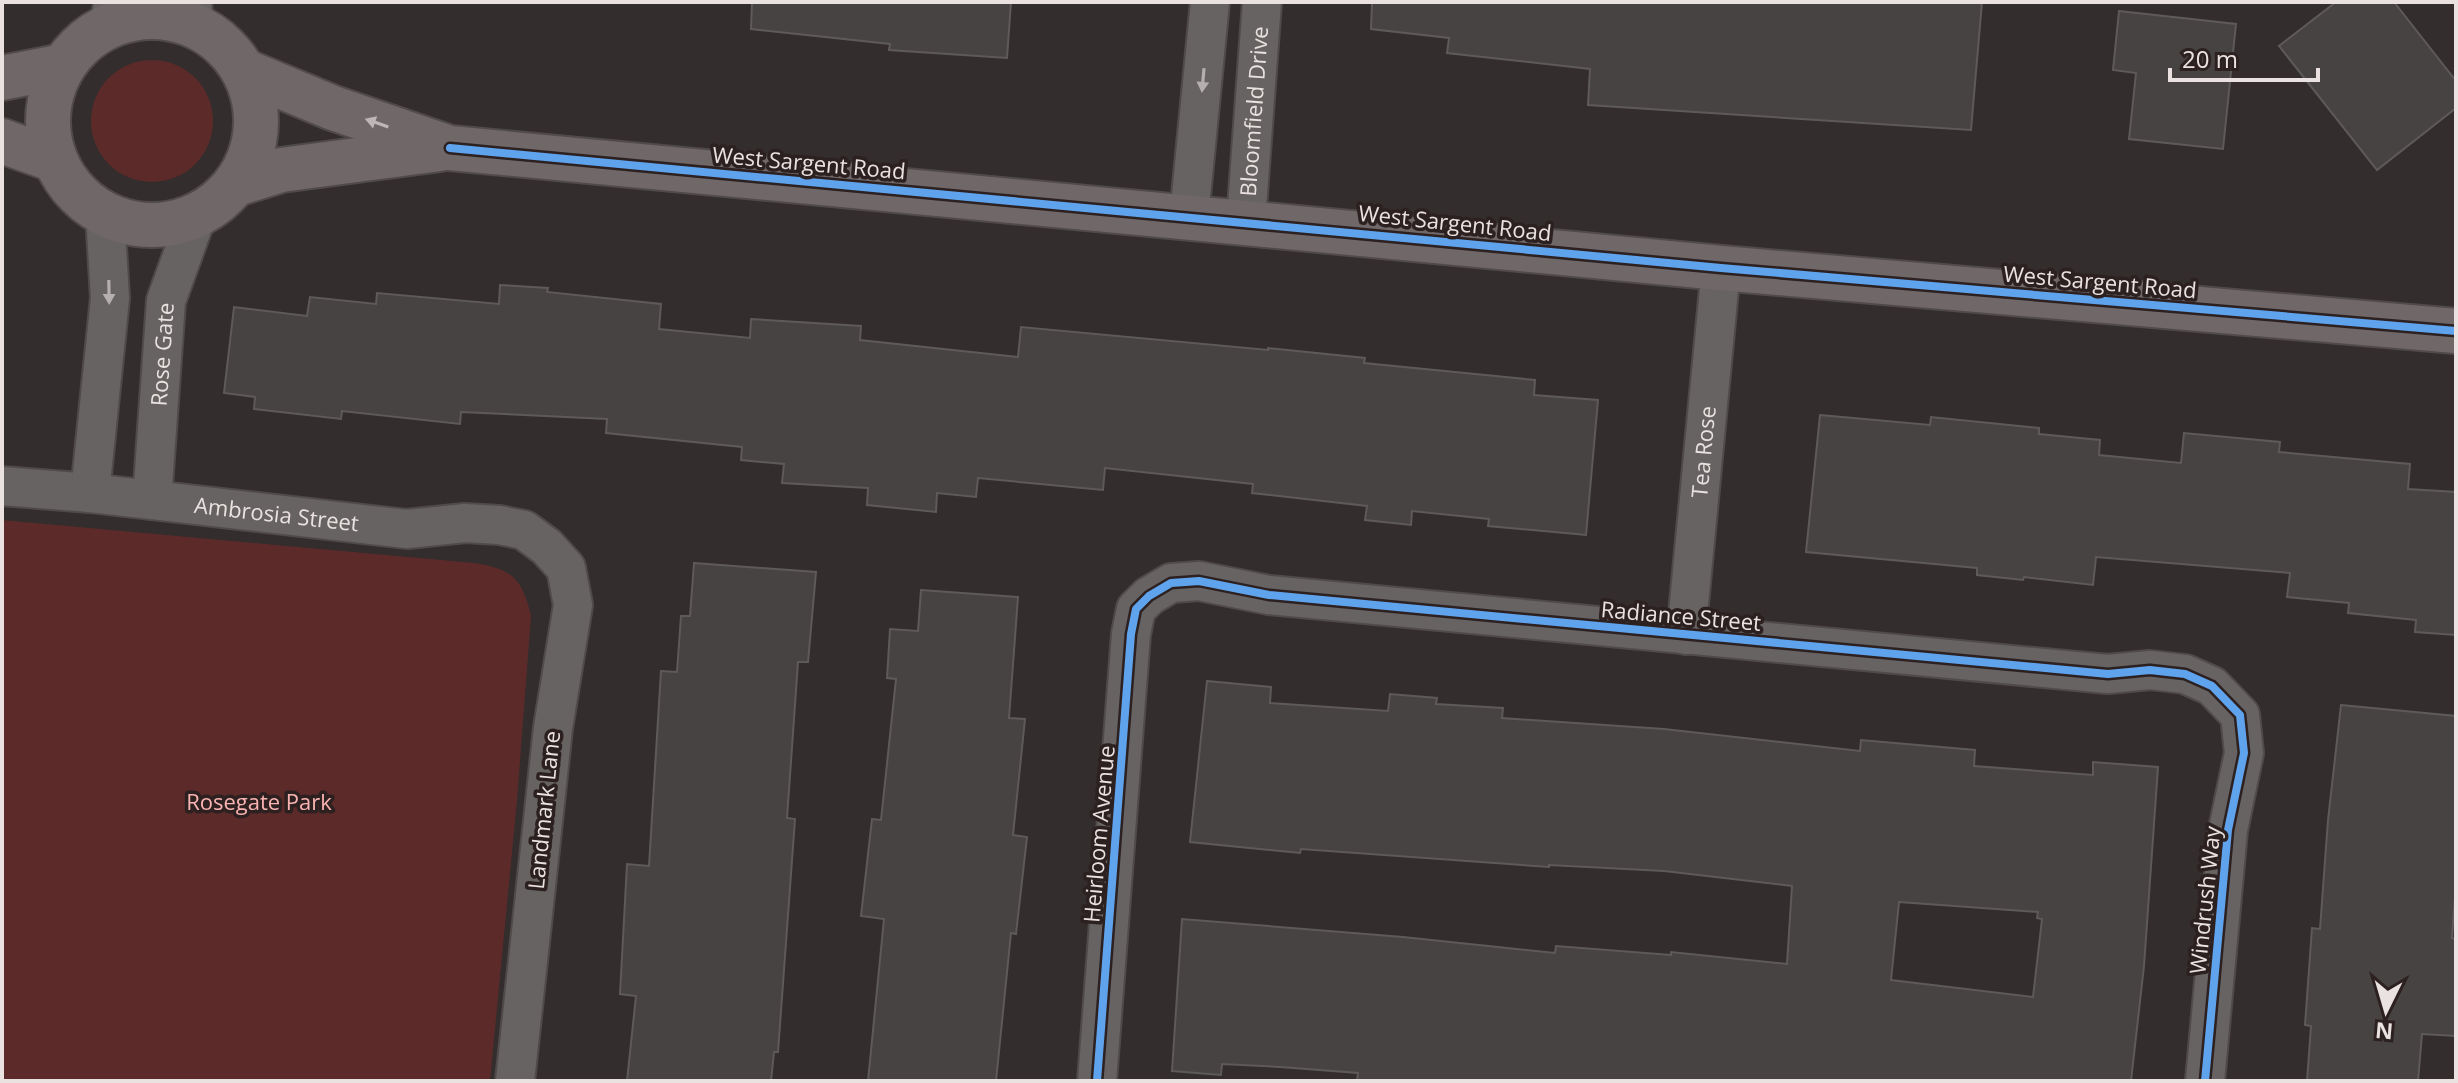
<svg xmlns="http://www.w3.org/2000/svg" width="2458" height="1083" font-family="'Open Sans',sans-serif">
<rect width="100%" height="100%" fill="#332d2d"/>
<g fill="#5d2a2a">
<circle cx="152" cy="121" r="61"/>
<path d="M2,520L474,563C512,569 522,578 531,616L517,800L490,1081H2Z"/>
</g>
<g fill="#484343" stroke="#5f5a5a" stroke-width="2" fill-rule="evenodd">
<polygon points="752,2 1011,2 1007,58 889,50 890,44 751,29"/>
<polygon points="1372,2 1982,2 1971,130 1588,105 1590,69 1447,53 1449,38 1371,29"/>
<polygon points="2336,2 2394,2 2456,81 2456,108 2377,170 2279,46"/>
<polygon points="2119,11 2236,24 2223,149 2129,139 2136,73 2113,70"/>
<polygon points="500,285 548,288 547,292 661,304 659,329 750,338 751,319 861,326 860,340 1018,357 1021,327 1268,350 1268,348 1365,358 1364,363 1535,380 1534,395 1598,400 1586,535 1488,526 1489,519 1412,511 1411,525 1365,520 1367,506 1252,493 1253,484 1105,468 1103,490 978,478 976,497 937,493 936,512 867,505 868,488 782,483 784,464 741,460 742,447 606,433 607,419 461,412 460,424 342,411 341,419 254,409 255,397 224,393 234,307 307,316 310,297 376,304 377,293 499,304"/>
<polygon points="1820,415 1930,425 1931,417 2039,428 2039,434 2100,440 2099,455 2181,463 2184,433 2280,442 2279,452 2410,464 2408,489 2456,492 2456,635 2415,632 2416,620 2348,613 2349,603 2287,597 2290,573 2096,557 2093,585 2024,577 2023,580 1977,575 1977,568 1806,552"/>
<polygon points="694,563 816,572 808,662 798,662 787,818 795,819 778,1052 774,1052 771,1081 627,1081 636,996 620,994 627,864 649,866 661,671 677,672 681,616 690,616"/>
<polygon points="921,590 1018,597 1009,718 1025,719 1013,835 1027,837 1016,934 1011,933 996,1081 868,1081 884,919 861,916 872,819 881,820 896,679 887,678 890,629 918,631"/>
<path d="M1207,681L1271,687L1270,703L1388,711L1390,694L1437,698L1436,704L1503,708L1502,718L1664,729L1860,751L1861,740L1975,750L1974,766L2093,775V762L2158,767L2144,966L2131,1081H1357L1358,1073L1280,1067L1222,1064L1221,1075L1172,1071L1182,919L1403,937L1555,953L1556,946L1671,955V952L1787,964L1792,886L1664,871L1549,865V867L1301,849L1300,853L1190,842ZM1899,902L2038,912L2037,918L2042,919L2033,997L1891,980Z"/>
<polygon points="2341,705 2456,716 2456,882 2452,938 2456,939 2456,1036 2422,1034 2418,1081 2307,1081 2311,1026 2305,1025 2312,928 2320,929 2328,820"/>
</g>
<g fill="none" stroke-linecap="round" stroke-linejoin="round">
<g stroke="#504b4a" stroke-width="42">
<g id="street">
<polyline points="192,2 194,26"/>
<polyline points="108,27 114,2"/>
<polyline points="1189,216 1210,2"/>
<path id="s1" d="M1246,221L1262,2"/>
<path id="s2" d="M2,486L90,493L407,529L465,523L499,525L524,530L547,547L566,568L573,605L553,728L515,1081"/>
<polyline points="90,493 110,298 105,214"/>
<path id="s3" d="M152,500L166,301L197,215"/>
<path id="s4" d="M1686,635L1721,268"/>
<polyline points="1097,1081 1131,634 1136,609 1149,596 1171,583 1199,581 1269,595 2108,674 2150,670 2185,674 2212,686 2240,715 2244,753 2228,830 2205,1081"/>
</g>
</g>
<g stroke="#504b4a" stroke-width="48">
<g id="secondary">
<circle cx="152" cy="121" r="104"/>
<polyline points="244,71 333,108 450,148 1721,268 2456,331"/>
<polyline points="2,78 63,66"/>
<polyline points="2,141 55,160"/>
<polyline points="236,184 281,170 440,149"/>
</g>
</g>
<use href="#street" stroke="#676363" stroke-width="38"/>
<use href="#secondary" stroke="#706868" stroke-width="44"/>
<g stroke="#2c2120" stroke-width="13">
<g id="cycleway">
<polyline points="450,148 1721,268 2456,331"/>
<polyline points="1097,1081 1131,634 1136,609 1149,596 1171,583 1199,581 1269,595 2108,674 2150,670 2185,674 2212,686 2240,715 2244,753 2228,830 2205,1081"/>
</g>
</g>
<use href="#cycleway" stroke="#60a3ed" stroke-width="8"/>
</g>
<defs><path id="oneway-solid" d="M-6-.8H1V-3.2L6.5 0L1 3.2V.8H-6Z" transform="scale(2)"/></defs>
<g fill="#b5afaf">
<use href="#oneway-solid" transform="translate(1203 80) rotate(95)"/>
<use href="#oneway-solid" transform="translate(109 292) rotate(89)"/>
</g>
<use fill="#bfb7b7" href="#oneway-solid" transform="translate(377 123) rotate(-161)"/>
<g text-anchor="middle" stroke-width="7" stroke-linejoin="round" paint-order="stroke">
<g font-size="22" fill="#e9e2e1" stroke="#2c2120">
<text dy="8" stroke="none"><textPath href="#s1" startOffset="110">Bloomfield Drive</textPath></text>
<text transform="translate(809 163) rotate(5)" y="8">West Sargent Road</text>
<text transform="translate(1455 223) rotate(6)" y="8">West Sargent Road</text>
<text transform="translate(2100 282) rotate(5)" y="8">West Sargent Road</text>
<text dy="8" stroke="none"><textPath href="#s3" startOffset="146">Rose Gate</textPath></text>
<text dy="8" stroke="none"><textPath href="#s4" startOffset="184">Tea Rose</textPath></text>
<text dy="8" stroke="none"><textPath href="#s2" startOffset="276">Ambrosia Street</textPath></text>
<text transform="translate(1681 616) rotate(5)" y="8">Radiance Street</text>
<text transform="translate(544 810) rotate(-84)" y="8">Landmark Lane</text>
<text transform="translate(1099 834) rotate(-85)" y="8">Heirloom Avenue</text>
<text transform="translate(2205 900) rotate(-84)" y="8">Windrush Way</text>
</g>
<g font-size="22" fill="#f9b3b0" stroke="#2c2120">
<text x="259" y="810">Rosegate Park</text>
</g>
</g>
<rect width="2458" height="1083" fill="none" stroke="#e9e2e1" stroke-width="8"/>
<g transform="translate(2386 1011) rotate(185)" stroke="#2c2120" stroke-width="6" paint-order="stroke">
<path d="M0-6L14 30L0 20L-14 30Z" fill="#e9e2e1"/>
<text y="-12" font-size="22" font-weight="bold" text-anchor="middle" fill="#e9e2e1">N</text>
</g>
<path d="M2170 68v12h148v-12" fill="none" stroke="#e9e2e1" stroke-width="4"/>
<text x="2182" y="68" font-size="24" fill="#e9e2e1" stroke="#2c2120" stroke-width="6" paint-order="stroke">20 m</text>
</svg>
